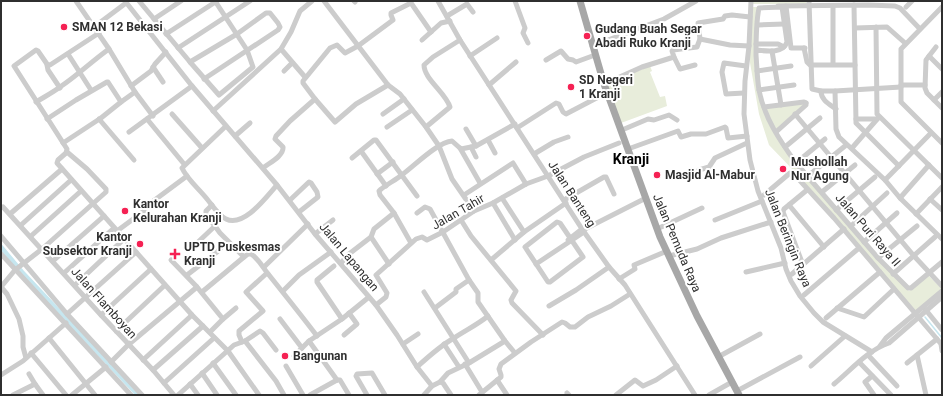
<svg xmlns="http://www.w3.org/2000/svg" width="943" height="396" font-family="Roboto,sans-serif">
<rect width="100%" height="100%" fill="#fff"/>
<g fill="#e8eddb">
<polygon points="753,1 806,1 807,4 753,4"/>
<polygon points="751,7 757,7 755,45 763,108 784,148 877,259 909,291 928,275 942,289 915,312 794,171 769,145 759,114 749,57"/>
<polygon points="650,66 652,71 650,72 660,97 665,96 667,106 621,123 606,84"/>
<polygon points="805,103 776,130 765,108"/>
</g>
<g fill="none" stroke-linecap="round" stroke-linejoin="round">
<polyline stroke="#c6e6ef" stroke-width="1.5" points="925,317 942,338"/>
<polyline stroke="#c6e6ef" stroke-width="4.5" points="1,247 22,272 138,395"/>
<g stroke="#ccc" stroke-width="5">
<polyline points="76,1 109,49 135,92 153,116"/>
<polyline points="125,1 192,86 277,185 315,234 376,305 397,335 417,367 432,386"/>
<polyline points="139,1 190,62 219,95 253,67 247,50 215,1"/>
<polyline points="324,1 388,85 400,94 426,127 439,146 452,179 474,211"/>
<polyline points="354,1 355,2"/>
<polyline points="438,1 460,40 582,229 609,267 625,285 695,395"/>
<polyline points="515,1 525,28 523,33 528,43"/>
<polyline points="751,1 749,46 745,81 744,114 750,160 758,191 781,248 786,269 791,281 800,296 814,313 823,322 872,352"/>
<polyline points="809,1 812,89 821,91 835,91 901,87"/>
<polyline points="854,5 856,123 899,166"/>
<polyline points="778,6 868,5 895,6 900,8 920,29"/>
<polyline points="786,6 791,48 805,48"/>
<polyline points="833,6 833,64"/>
<polyline points="906,7 912,1"/>
<polyline points="942,7 901,49 901,102 942,143"/>
<polyline points="447,16 467,4 473,12"/>
<polyline points="154,19 181,1"/>
<polyline points="758,25 784,24"/>
<polyline points="94,27 126,3"/>
<polyline points="876,27 877,114 942,178"/>
<polyline points="855,28 887,27 905,43"/>
<polyline points="99,33 50,65 47,64 38,51 36,50 14,66 67,149 66,153 58,160 57,163 192,315 228,351 259,395"/>
<polyline points="166,34 217,1"/>
<polyline points="700,39 730,45 749,46"/>
<polyline points="422,40 441,23 450,21"/>
<polyline points="756,44 778,44 784,47"/>
<polyline points="592,46 664,19 696,1"/>
<polyline points="936,47 926,60 925,88 927,93 942,108"/>
<polyline points="178,48 250,1"/>
<polyline points="804,48 807,62 810,65 855,65"/>
<polyline points="281,49 305,77"/>
<path d="M756,50C766,51 783,54 787,42L782,7L759,8C756,22 756,40 756,55C757,67 757,78 759,90C764,117 780,141 796,163L878,258L908,288H911L942,262"/>
<polyline points="772,51 781,105"/>
<polyline points="68,54 91,90"/>
<polyline points="470,56 497,38"/>
<polyline points="929,56 942,69"/>
<polyline points="674,57 680,69 695,65"/>
<polyline points="546,60 561,51 568,59 573,60 576,62 595,55"/>
<polyline points="190,62 237,34 266,13 270,13 278,23 280,27 278,30 204,79"/>
<polyline points="47,65 48,70 60,88"/>
<polyline points="153,67 163,82"/>
<polyline points="284,71 292,63"/>
<polyline points="757,71 791,66"/>
<polyline points="604,84 642,67 674,57 672,51 673,50 697,47 700,39 698,23 723,19 725,16 732,15 750,17"/>
<polyline points="489,85 516,62"/>
<polyline points="901,85 925,85"/>
<polyline points="131,86 151,71 155,64 166,52"/>
<polyline points="759,90 794,85"/>
<path d="M821,91C821,100 829,104 836,109"/>
<polyline points="835,91 836,129 839,137 885,180 900,198 942,239"/>
<polyline points="744,93 726,94 722,72 724,63 746,66"/>
<polyline points="315,99 335,122 356,104 388,85"/>
<polyline points="934,100 942,92"/>
<path d="M36,102C44,97 52,93 60,87C77,76 92,61 109,49"/>
<polyline points="764,107 804,102 806,103"/>
<polyline points="213,111 281,49 291,32 300,11 312,1"/>
<polyline points="172,114 202,148"/>
<polyline points="383,114 404,99"/>
<polyline points="795,114 914,256 942,286"/>
<polyline points="47,119 76,100 107,82 108,82 121,102"/>
<polyline points="99,119 134,160"/>
<polyline points="147,119 184,164"/>
<polyline points="856,119 877,119"/>
<path d="M226,126L182,168C187,179 199,189 207,199C212,205 219,216 226,219C244,228 267,196 277,185"/>
<polyline points="387,127 412,110"/>
<path d="M426,127L450,107C446,93 424,79 424,65L433,57L460,40"/>
<polyline points="517,128 556,103 559,104 563,112 566,114 608,92"/>
<polyline points="466,129 476,146"/>
<polyline points="622,130 648,119 654,120 669,115 677,120"/>
<polyline points="129,132 192,86"/>
<polyline points="776,132 806,105 806,103"/>
<polyline points="235,136 250,123"/>
<polyline points="488,140 495,153"/>
<polyline points="63,143 101,118 121,102 135,92"/>
<polyline points="471,147 476,157"/>
<polyline points="785,147 820,118"/>
<polyline points="460,148 480,183"/>
<polyline points="852,148 879,117"/>
<polyline points="628,149 678,131 681,137 691,134 706,134 725,127 726,128 728,138 747,136"/>
<polyline points="361,151 386,186"/>
<polyline points="534,154 554,142 568,137"/>
<polyline points="352,158 374,140 376,140 417,196"/>
<polyline points="796,163 825,139"/>
<path d="M263,168C269,163 284,156 283,147L275,139L276,136L290,121L315,99L303,83V81L330,48L337,45L345,53L358,46L393,20L391,15V13L411,3L431,32"/>
<polyline points="699,170 709,167 715,158 747,143"/>
<polyline points="377,174 393,162"/>
<polyline points="808,176 845,146"/>
<polyline points="885,180 931,133"/>
<polyline points="822,192 855,165"/>
<polyline points="464,195 513,163 526,184"/>
<polyline points="764,195 790,173 793,173 834,218 937,339 941,344 942,351"/>
<polyline points="502,198 524,232"/>
<polyline points="900,198 929,165"/>
<polyline points="930,199 942,210"/>
<polyline points="290,200 309,182 311,183 317,192 318,197 299,212"/>
<polyline points="564,200 604,177 606,177 614,194"/>
<polyline points="493,203 515,240"/>
<polyline points="212,205 206,211 206,214 220,233 244,257"/>
<polyline points="789,205 824,247"/>
<polyline points="3,207 101,315 153,370 174,395"/>
<polyline points="836,210 875,177"/>
<polyline points="417,213 425,207 430,209 469,280 478,293 478,302 505,341 515,353"/>
<polyline points="10,214 62,169"/>
<polyline points="916,214 942,187"/>
<polyline points="461,220 471,236 516,291 511,300 512,303 543,335"/>
<polyline points="715,220 762,201"/>
<polygon points="557,222 560,223 583,257 550,282 548,282 525,247"/>
<polyline points="21,225 71,180"/>
<polyline points="851,226 887,193"/>
<polyline points="657,229 702,208"/>
<polyline points="583,230 646,198"/>
<polyline points="117,231 144,211 148,205 187,176"/>
<polyline points="315,234 333,220"/>
<polyline points="1,236 67,314 142,395"/>
<polyline points="31,236 81,191"/>
<polyline points="371,237 389,264"/>
<polyline points="568,240 582,229"/>
<polyline points="864,242 897,213"/>
<polyline points="197,243 215,226"/>
<path d="M411,243L394,213L380,195L379,191L380,190C387,184 396,180 403,174C415,165 438,142 452,141L461,149L476,146L515,124"/>
<polyline points="1,254 131,395"/>
<polyline points="669,256 697,249 721,238 771,222"/>
<polyline points="878,258 917,226"/>
<polyline points="171,260 197,287 223,319 210,332"/>
<polyline points="491,260 524,232 566,203"/>
<polyline points="53,261 104,216"/>
<polyline points="341,263 349,254 371,237 374,229 394,213"/>
<polyline points="536,264 584,232"/>
<polyline points="803,265 783,212 784,209 807,190"/>
<polyline points="334,266 317,280 317,282 342,319"/>
<polyline points="264,267 308,224"/>
<polyline points="746,272 785,263"/>
<polyline points="64,273 114,228"/>
<polyline points="792,274 844,229"/>
<polyline points="893,274 935,237"/>
<polyline points="187,275 217,252 227,241"/>
<polyline points="619,279 635,269 634,265 667,251"/>
<polyline points="75,285 124,239"/>
<polyline points="1,287 15,270 42,249 106,192 106,189 87,169 67,152"/>
<polyline points="1,287 7,294 19,319 23,336 23,347 26,358"/>
<polyline points="283,291 299,275 331,252"/>
<path d="M202,292L244,257L248,254H251C259,259 263,268 269,275C285,295 301,315 317,336"/>
<polyline points="424,292 469,363"/>
<polyline points="804,295 859,248"/>
<polyline points="376,305 386,297 387,293 376,275 416,239 422,237 427,240 443,232 474,211 493,203 526,184 548,176 584,157 619,143"/>
<polyline points="549,306 576,290 609,267"/>
<polyline points="435,308 456,292 456,289 469,280"/>
<polyline points="837,308 864,317 894,289"/>
<polyline points="925,309 942,330"/>
<polyline points="67,314 136,252"/>
<polyline points="101,315 151,269"/>
<polyline points="826,318 880,272"/>
<polyline points="223,319 236,308"/>
<polyline points="280,319 302,348"/>
<polyline points="116,331 165,285"/>
<polyline points="344,335 357,324 349,313"/>
<polyline points="49,338 95,395"/>
<polyline points="245,341 276,381 284,395"/>
<polyline points="309,341 337,380"/>
<polyline points="242,342 239,335 239,331 263,311 246,292 267,273"/>
<polyline points="403,344 418,334"/>
<polyline points="444,344 459,367"/>
<polyline points="880,346 886,338 942,291"/>
<polyline points="31,353 66,395"/>
<polyline points="868,355 897,386"/>
<polyline points="917,355 926,395"/>
<polyline points="294,356 309,341 342,319 369,297"/>
<polyline points="718,357 760,334"/>
<polyline points="143,360 192,315"/>
<polyline points="111,362 128,345 197,287"/>
<polyline points="859,362 891,395"/>
<polyline points="213,363 236,395"/>
<polyline points="907,363 937,339"/>
<polyline points="465,364 482,392"/>
<polyline points="286,366 303,395"/>
<polyline points="811,366 845,336"/>
<path d="M417,367C429,356 440,346 454,338C466,330 477,325 488,316"/>
<polyline points="153,370 203,326"/>
<polyline points="202,373 217,395"/>
<polyline points="29,374 35,384"/>
<polyline points="1,375 23,361 66,323"/>
<polyline points="872,376 865,382 874,395"/>
<polyline points="337,380 340,380 349,395"/>
<polyline points="497,380 507,395"/>
<polyline points="440,382 448,373 469,363 505,341"/>
<polyline points="164,383 214,338"/>
<polyline points="190,384 198,395"/>
<path d="M834,384C851,370 868,350 889,343L942,297"/>
<polyline points="737,391 800,357"/>
<polyline points="567,393 569,395"/>
<polyline points="13,395 35,384 43,395"/>
<polyline points="72,395 106,367"/>
<polyline points="178,395 234,345 245,341 260,331 263,333 276,350"/>
<polyline points="310,395 337,380"/>
<polyline points="367,395 356,376 357,374 372,373 385,395"/>
<polyline points="424,395 432,386 440,382 443,383 451,395"/>
<polyline points="479,395 501,377 501,375 499,369 501,364 531,342 562,322 565,323 570,327 575,327 588,317 611,306 630,294"/>
<polyline points="616,395 635,380 643,386 656,380 677,366"/>
<polyline points="709,395 732,382"/>
</g>
<polyline stroke="#a7a7a7" stroke-width="7" points="580,1 604,84 660,237 697,316 739,395"/>
</g>
<g fill="#f52153" stroke="#fff" stroke-width="1.5">
<circle cx="64" cy="27" r="4"/>
<circle cx="587" cy="36" r="4"/>
<circle cx="571" cy="87" r="4"/>
<circle cx="783" cy="169" r="4"/>
<circle cx="657" cy="175" r="4"/>
<circle cx="125" cy="211" r="4"/>
<circle cx="140" cy="244" r="4"/>
<path d="M173 248h4v4h4v4h-4v4h-4v-4h-4v-4h4z"/>
<circle cx="285" cy="356" r="4"/>
</g>
<g text-anchor="middle" stroke-width="4" stroke-linejoin="round" paint-order="stroke">
<g font-size="12" font-weight="bold" fill="#2f2f2f" stroke="#fff" text-anchor="start">
<text x="72" y="31">SMAN 12 Bekasi</text>
<text x="595" y="33">Gudang Buah Segar<tspan x="595" dy="14">Abadi Ruko Kranji</tspan></text>
<text x="579" y="84">SD Negeri<tspan x="579" dy="14">1 Kranji</tspan></text>
<text x="791" y="166">Mushollah<tspan x="791" dy="14">Nur Agung</tspan></text>
<text x="665" y="179">Masjid Al-Mabur</text>
<text x="133" y="208">Kantor<tspan x="133" dy="14">Kelurahan Kranji</tspan></text>
<text x="132" y="241" text-anchor="end">Kantor<tspan x="132" dy="14">Subsektor Kranji</tspan></text>
<text x="184" y="251">UPTD Puskesmas<tspan x="184" dy="14">Kranji</tspan></text>
<text x="293" y="360">Bangunan</text>
</g>
<g font-size="12" fill="#2f2f2f" stroke="#fff">
<text transform="translate(572 194) rotate(57)" y="4">Jalan Banteng</text>
<text transform="translate(458 212) rotate(-30)" y="4">Jalan Tahir</text>
<text transform="translate(868 230) rotate(49)" y="4">Jalan Puri Raya II</text>
<text transform="translate(788 238) rotate(68)" y="4">Jalan Beringin Raya</text>
<text transform="translate(677 243) rotate(67)" y="4">Jalan Pemuda Raya</text>
<text transform="translate(349 257) rotate(50)" y="4">Jalan Lapangan</text>
<text transform="translate(104 303) rotate(48)" y="4">Jalan Flamboyan</text>
</g>
<g font-size="14" font-weight="bold" fill="#000" stroke="#fff">
<text x="631" y="164">Kranji</text>
</g>
</g>
<rect width="943" height="396" fill="none" stroke="#2f2f2f" stroke-width="4"/>
</svg>
